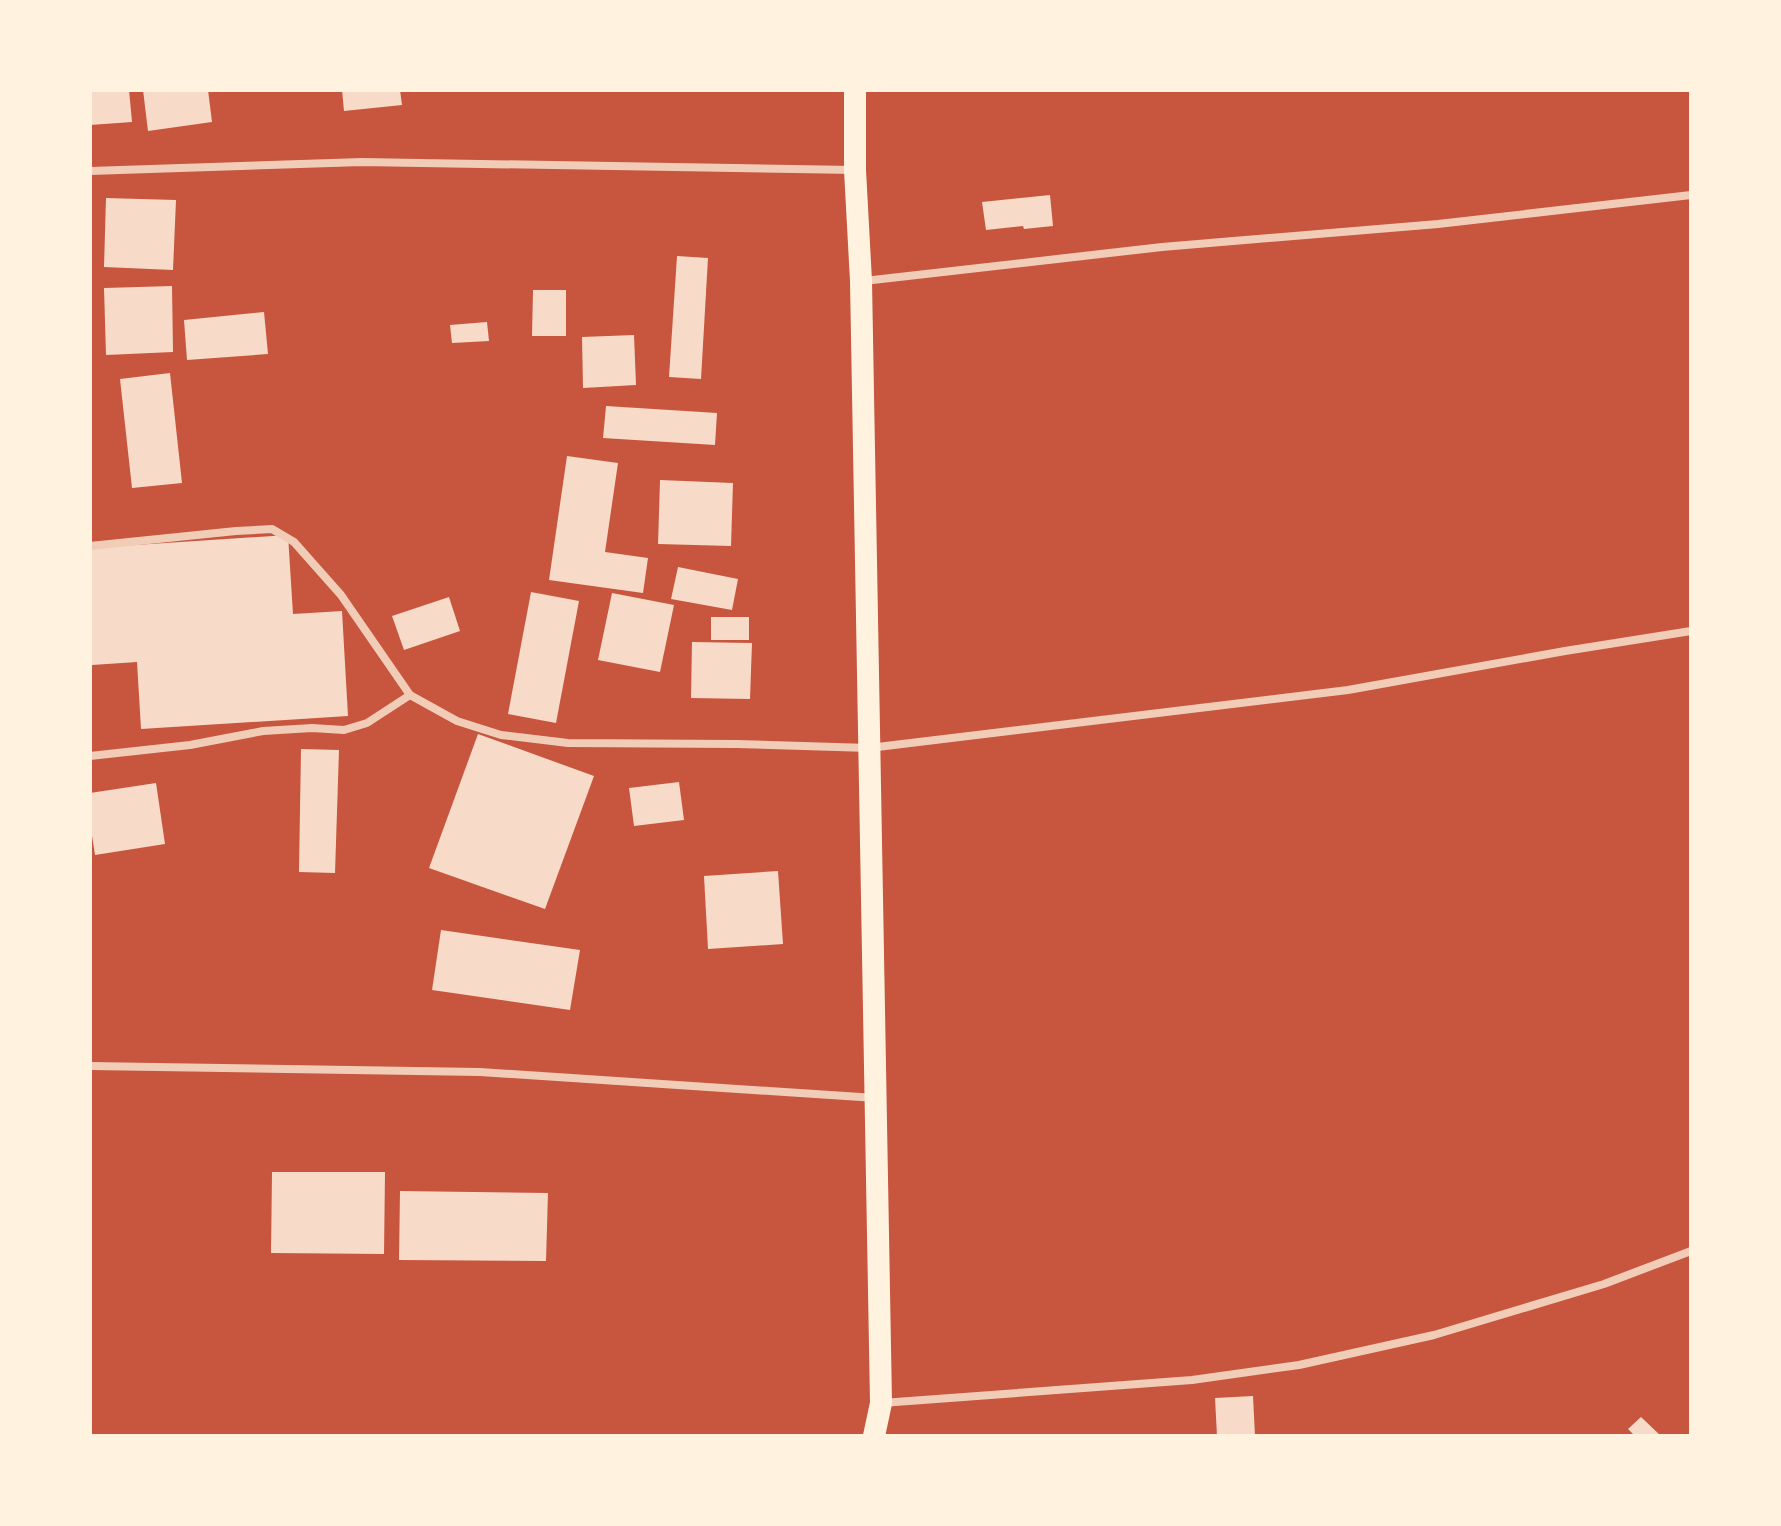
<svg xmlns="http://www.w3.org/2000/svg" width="1781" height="1526" font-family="Georgia,serif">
<rect width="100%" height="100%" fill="#c8553d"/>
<g fill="#f7dbc8">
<polygon points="90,90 129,90 132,122 90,125"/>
<polygon points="143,90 208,90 212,122 148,131"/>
<polygon points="342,90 400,90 402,105 344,111"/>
<polygon points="1050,195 1053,226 1024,229 1023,226 986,230 982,202"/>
<polygon points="106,198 176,200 173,270 104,267"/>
<polygon points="677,256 708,258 701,379 669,377"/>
<polygon points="172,286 173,352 106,355 104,288"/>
<polygon points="533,290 566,290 566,336 532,336"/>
<polygon points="264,312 268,354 187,360 184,320"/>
<polygon points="487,322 489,341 452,343 450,325"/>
<polygon points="634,335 636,385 583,388 582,337"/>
<polygon points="170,373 182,483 132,488 120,379"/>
<polygon points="606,406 717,413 715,445 603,438"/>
<polygon points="567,456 618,463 605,552 648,558 643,593 549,580"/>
<polygon points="660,480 733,483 731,546 658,544"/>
<polygon points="288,535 293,614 342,611 348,716 141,729 137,662 92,665 90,630 90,548"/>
<polygon points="678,567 738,579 732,610 671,599"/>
<polygon points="531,592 579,601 556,723 508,714"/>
<polygon points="612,593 674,605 660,672 598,660"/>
<polygon points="449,597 460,631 404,650 392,616"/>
<rect x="711" y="617" width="38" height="23"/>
<polygon points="692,642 752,643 750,699 691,698"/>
<polygon points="478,734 594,776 545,909 429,868"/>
<polygon points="301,749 339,750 335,873 299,872"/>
<polygon points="679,782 684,820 634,826 629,788"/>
<polygon points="156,783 165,844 95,855 90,823 90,793"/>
<polygon points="778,871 783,944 708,949 704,876"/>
<polygon points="441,930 580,950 570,1010 432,990"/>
<polygon points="272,1172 385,1172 384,1254 271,1253"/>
<polygon points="400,1191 548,1193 546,1261 399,1260"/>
<polygon points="1253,1396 1255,1436 1217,1436 1215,1398"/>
<polygon points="1641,1417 1661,1436 1635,1436 1628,1429"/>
</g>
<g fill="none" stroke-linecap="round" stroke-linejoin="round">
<g stroke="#f1ccb7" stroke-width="8">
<polyline points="90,171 362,162 855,170"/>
<polyline points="864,281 1162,247 1438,224 1691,195"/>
<polyline points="90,546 236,531 272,529 294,542 341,595 410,695 457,721 501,735 568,743 736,744 869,748 1348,690 1565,651 1691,631"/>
<polyline points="90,756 190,745 263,731 312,728 344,730 367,723 410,695"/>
<polyline points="90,1066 480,1072 876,1098"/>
<polyline points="882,1403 1192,1380 1299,1365 1434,1335 1604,1284 1691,1251"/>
</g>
<polyline stroke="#fff3e0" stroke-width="22" points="855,90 855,170 861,281 881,1403 874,1436"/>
</g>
<rect width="1781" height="1526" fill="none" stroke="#fff3e0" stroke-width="184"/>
</svg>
